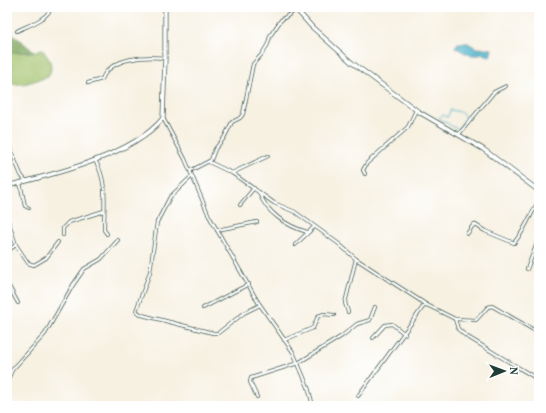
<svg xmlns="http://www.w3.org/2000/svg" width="546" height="413" font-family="Vollkorn,serif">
<rect width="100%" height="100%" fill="#fff"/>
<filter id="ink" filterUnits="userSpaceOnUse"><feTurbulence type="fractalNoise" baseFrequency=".025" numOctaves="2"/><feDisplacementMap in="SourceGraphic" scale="8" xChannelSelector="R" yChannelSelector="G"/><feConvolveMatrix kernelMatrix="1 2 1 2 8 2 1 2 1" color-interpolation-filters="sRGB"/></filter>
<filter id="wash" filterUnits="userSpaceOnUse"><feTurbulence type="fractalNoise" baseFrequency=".012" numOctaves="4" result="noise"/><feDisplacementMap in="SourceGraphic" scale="16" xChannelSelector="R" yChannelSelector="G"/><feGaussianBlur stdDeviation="0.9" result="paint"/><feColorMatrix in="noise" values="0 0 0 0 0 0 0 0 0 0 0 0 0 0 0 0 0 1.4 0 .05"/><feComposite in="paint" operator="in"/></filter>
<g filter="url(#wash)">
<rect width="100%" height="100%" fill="#f7f1e2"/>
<path fill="#a1c16a" stroke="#607f4f" d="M42,49C50,60 54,65 48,77L24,84H7V52H34Z"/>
<polygon fill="#80a75e" stroke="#507249" points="7,29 34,52 7,52"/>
<path fill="#4ab0c9" stroke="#34767e" d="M458,43H468L476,48L492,49L490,57L484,54C471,57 466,54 455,47Z"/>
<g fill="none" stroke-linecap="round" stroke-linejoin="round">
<polygon stroke="#4ab0c9" stroke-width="1" points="451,110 460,112 466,117 458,130 439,118 442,115 447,117"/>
</g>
</g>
<g filter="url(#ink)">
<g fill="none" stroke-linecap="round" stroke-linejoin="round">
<g stroke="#3f584e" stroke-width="4">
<g id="street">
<polyline points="88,7 90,9"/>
<path d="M17,31C29,25 46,20 52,7"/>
<path d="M88,83L102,79C111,57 145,56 165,58"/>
<polyline points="163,118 185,159 209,216 258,302 293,352 308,387 313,406"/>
<polyline points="459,134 494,92 506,86"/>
<polyline points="8,143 21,175 26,181"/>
<path d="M95,160C108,182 104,206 104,230L107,234"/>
<polyline points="209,162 232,173 268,156"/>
<polyline points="190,171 211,160 215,149 224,138 232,122 240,118 243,114 253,64 262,54 268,44 270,36 281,20 293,12 296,7"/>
<polyline points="232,173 274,203 295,212 339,244 356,259 427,305 455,319 476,320 488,307 492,306 539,333"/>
<polyline points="365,174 363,170 367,163 408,127 416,110"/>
<polyline points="191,177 170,197 157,222 150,272 136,311 142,315 213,333 218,333 244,313 260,305"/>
<polyline points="20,183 25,206 29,208"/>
<path d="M259,192C266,213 287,226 307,232"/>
<polyline points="240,205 254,188"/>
<polyline points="7,217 16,245 28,263 34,265 46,258 58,242"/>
<polyline points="217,230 257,222"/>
<polyline points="467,234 474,224 485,231 514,243 522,232 539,200"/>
<polyline points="63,235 63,228 69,222 104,211"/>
<polyline points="295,245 314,227"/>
<polyline points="7,251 16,245"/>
<polyline points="527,269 539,238"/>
<polyline points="7,283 18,303"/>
<polyline points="536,283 539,282"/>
<polyline points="203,308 249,284"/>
<polyline points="348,312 345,303 356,259"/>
<polyline points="455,319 458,329 466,336 539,380"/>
<polyline points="373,338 385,325 392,324 405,334"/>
<polyline points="284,340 313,328 318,316 324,314 334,315"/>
<polyline points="7,382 12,370 45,334 73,285 84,269 101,259 118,240"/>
<polyline points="358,396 423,307 427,305"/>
<polyline points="257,397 250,382 251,378 298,363 342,336 357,324 370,320 375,307"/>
</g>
</g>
<g stroke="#3f584e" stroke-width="5">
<g id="secondary">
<polyline points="294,7 312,27 351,62 419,112 483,149 539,191"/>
<path d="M7,186C52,175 134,155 163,118L165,58V7"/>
</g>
</g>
<use href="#street" stroke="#fff" stroke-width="2.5"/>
<use href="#secondary" stroke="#fff" stroke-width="3.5"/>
</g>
</g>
<rect width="546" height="413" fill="none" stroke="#fff" stroke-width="24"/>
<g transform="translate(504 371) rotate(89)" stroke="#ffffff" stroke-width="3" paint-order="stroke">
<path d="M0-3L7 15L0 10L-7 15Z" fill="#1f3d34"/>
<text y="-6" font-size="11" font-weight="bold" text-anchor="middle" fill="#1f3d34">N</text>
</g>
</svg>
